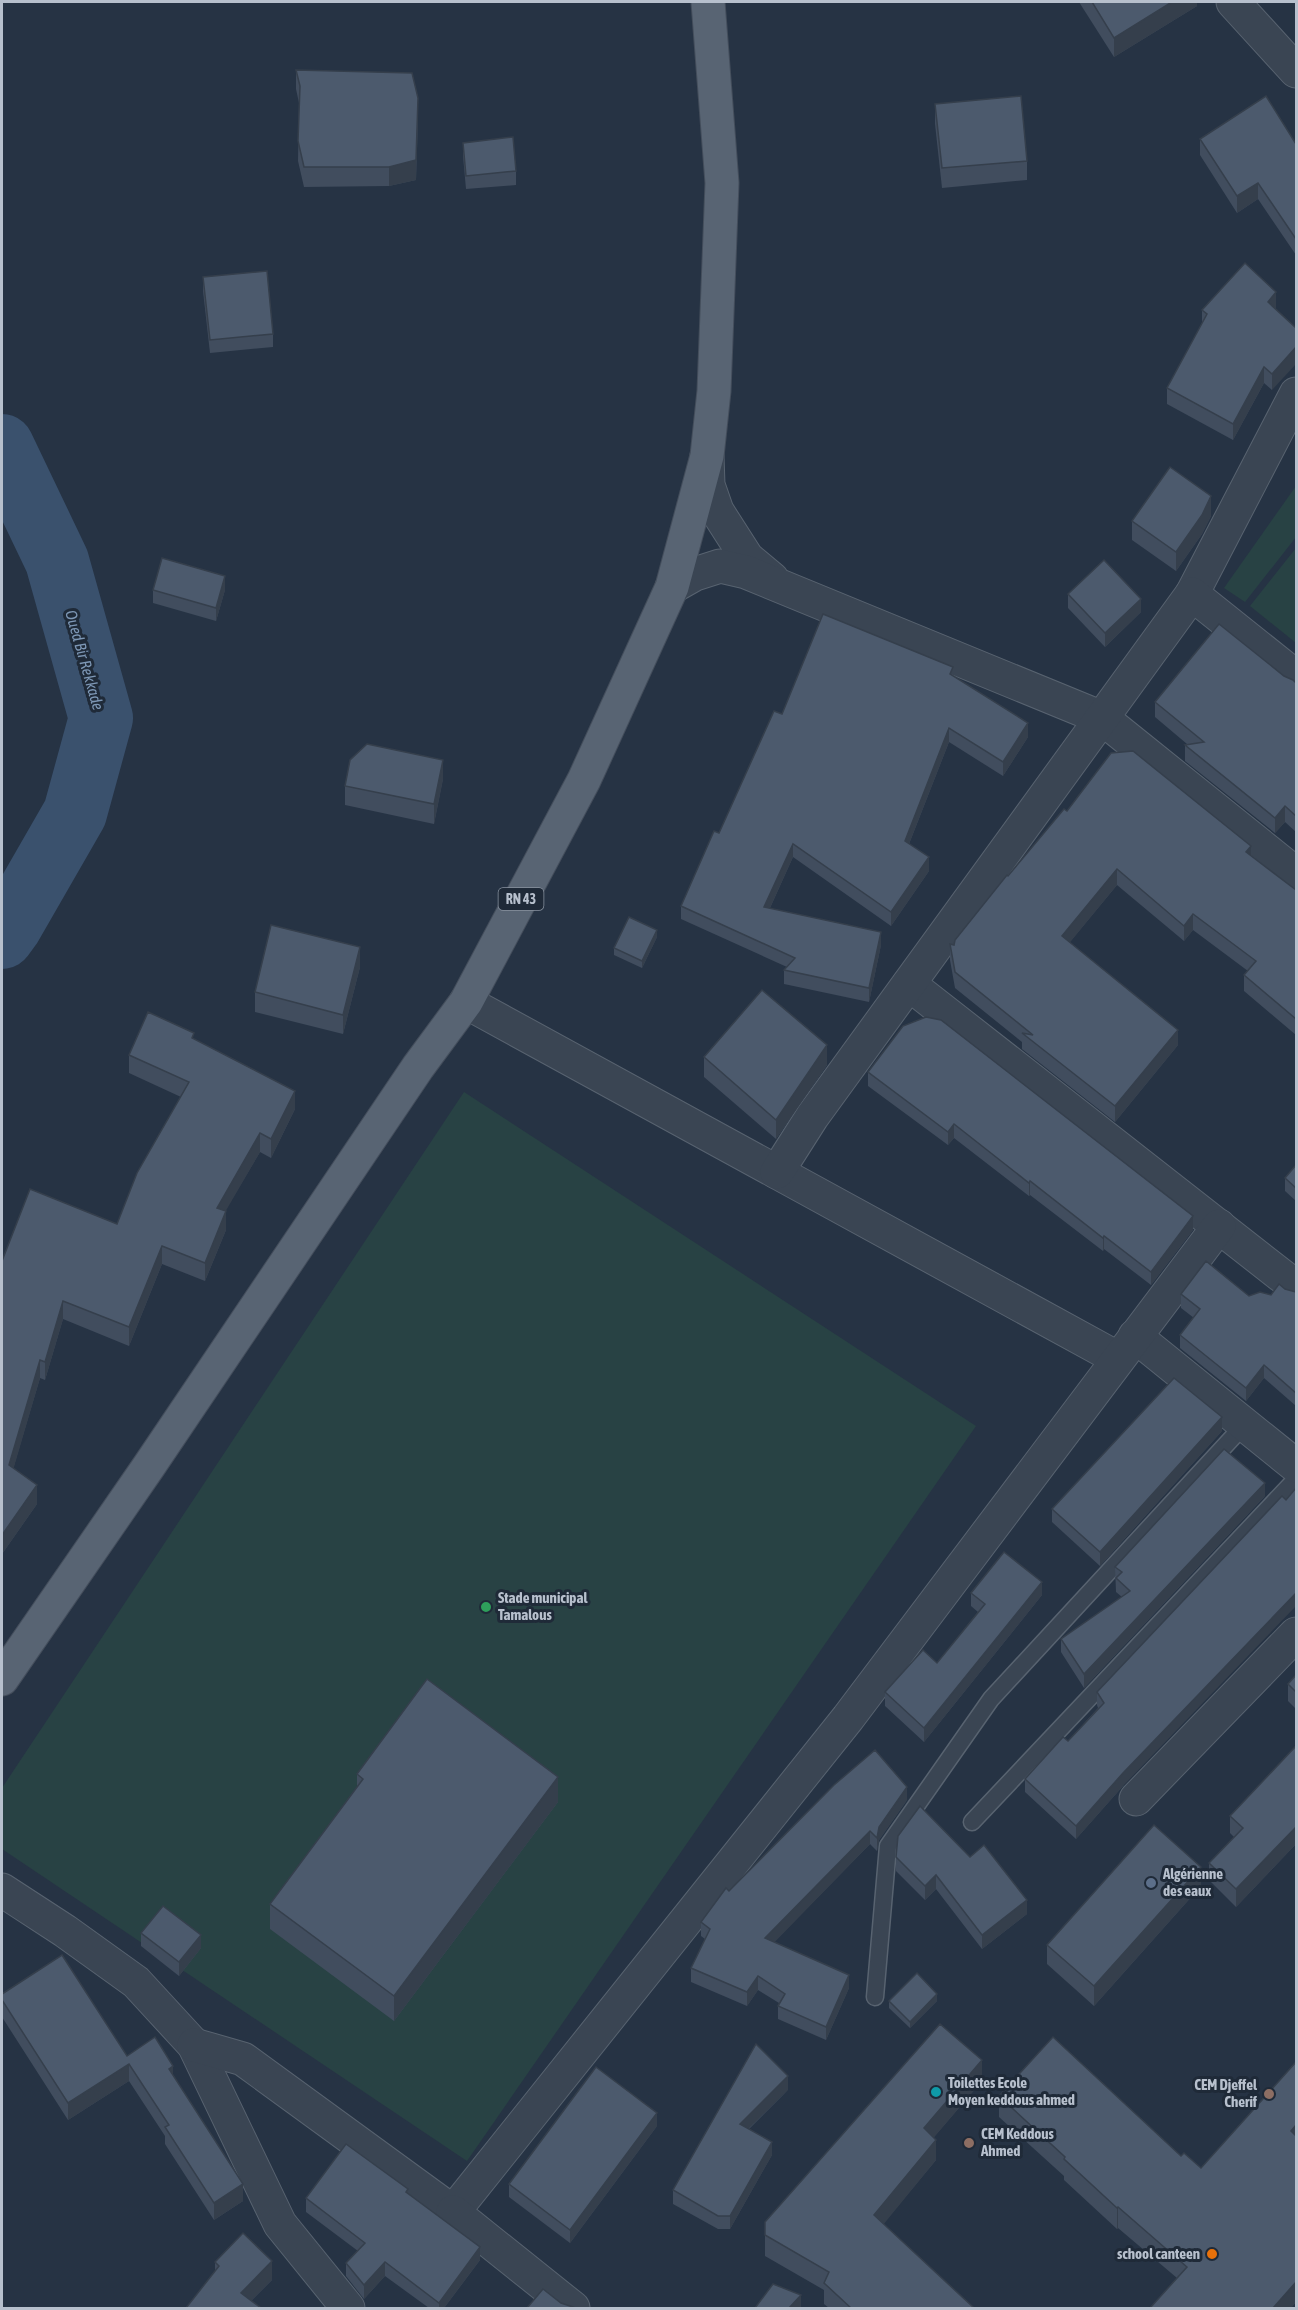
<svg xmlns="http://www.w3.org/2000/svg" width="1298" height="2310" font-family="'Asap Condensed',sans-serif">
<rect width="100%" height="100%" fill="#263344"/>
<g fill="#284244">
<polygon points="1296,486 1296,537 1245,602 1224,588"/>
<polygon points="1296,548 1296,643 1250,606"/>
<polygon points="464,1092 976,1426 467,2161 2,1849 2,1788"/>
</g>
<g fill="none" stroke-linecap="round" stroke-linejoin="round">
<polyline stroke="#3a516d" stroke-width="64" points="2,446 57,561 101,718 75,813 10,926 2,937"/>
<g stroke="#586370" stroke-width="19">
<g id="service">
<polyline points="972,1822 1296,1479"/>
<polyline points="875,1997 888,1846 991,1699 1245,1424"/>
</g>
</g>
<g stroke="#586370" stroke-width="35">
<g id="minor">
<polyline points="1233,2 1296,71"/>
<polyline points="707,456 708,485 717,511 747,558 772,579"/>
<polyline points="672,587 695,574 720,566 746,572 1102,718 1296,874"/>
<polyline points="1192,594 1296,394"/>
<polyline points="909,984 1296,1287"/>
<polyline points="466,1002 1117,1358"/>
<polyline points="777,1172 812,1117 1192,594 1296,677"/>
<polyline points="1135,1336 1296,1466"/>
<polyline points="1136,1799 1296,1634"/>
<polyline points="2,1890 65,1931 136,1982 194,2045 280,2224 348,2308"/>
<polyline points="194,2045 243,2059 453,2212 848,1718 1219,1226"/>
<polyline points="453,2212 573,2308"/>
</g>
</g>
<g stroke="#444e5c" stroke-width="35">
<polyline id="primary" points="2,1679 149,1466 418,1067 466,1002 584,780 672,587 707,456 714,391 722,183 708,2"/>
</g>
<use href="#service" stroke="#3a4553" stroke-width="16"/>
<use href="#minor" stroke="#3a4553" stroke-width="33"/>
<use href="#primary" stroke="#586473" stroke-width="33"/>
</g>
<g fill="#414d5e">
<polygon points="1079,2 1197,2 1197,6 1114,57"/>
<polygon points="296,70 418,118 416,180 389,186 304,187 298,161 299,103 296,89"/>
<polygon points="935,104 1027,161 1027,180 942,188 935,124"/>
<polygon points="1200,139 1296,144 1296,255 1258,199 1237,213 1200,155"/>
<polygon points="463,143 516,171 516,185 466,189 463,156"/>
<polygon points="203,277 273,334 273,347 210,353 203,291"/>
<polygon points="1276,292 1272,390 1264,383 1233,440 1167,404 1167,388 1202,323 1202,310"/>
<polygon points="1211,516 1202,534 1176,571 1132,540 1132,521"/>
<polygon points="153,590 225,590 216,621 153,603"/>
<polygon points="1068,594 1141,612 1105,647 1068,608"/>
<polygon points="953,676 1028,737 1003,776 949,742 909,844 929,871 891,926 793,857 770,908 881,945 869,1002 784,984 784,970 787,967 681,919 681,906 782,714"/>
<polygon points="1284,676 1296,683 1296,832 1285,822 1275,833 1185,761 1185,745 1187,744 1155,717 1155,702"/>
<polygon points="443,779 434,824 345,805 345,786"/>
<polygon points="1067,811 1251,855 1296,890 1296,1035 1244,991 1244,975 1248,971 1193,930 1184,941 1117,885 1069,943 1178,1045 1115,1122 1022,1049 1022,1042 955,988 950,960 950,944 954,945 1008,876"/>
<polygon points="657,937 642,968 614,955 614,948"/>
<polygon points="360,967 343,1034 255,1012 255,992"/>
<polygon points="194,1039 295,1109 271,1158 260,1152 225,1211 226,1230 205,1281 162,1264 129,1346 63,1319 45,1380 40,1378 13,1469 37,1504 2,1554 2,1261 117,1224 181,1097 129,1073 129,1055"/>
<polygon points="704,1057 827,1065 776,1139 704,1077"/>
<polygon points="868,1072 1193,1230 1151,1285 1104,1249 1103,1251 1030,1195 1029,1196 954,1138 948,1145 868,1086"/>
<polygon points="1296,1165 1296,1201 1285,1191 1285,1178"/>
<polygon points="1285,1289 1296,1292 1296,1406 1264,1378 1246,1401 1180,1348 1180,1335 1194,1318 1181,1308 1181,1294 1249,1296 1271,1295"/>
<polygon points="1222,1431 1100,1566 1052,1522 1052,1509"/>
<polygon points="1265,1496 1084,1688 1061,1652 1061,1639 1122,1597 1116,1592 1115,1567"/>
<polygon points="1282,1496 1123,1786 1076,1839 1025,1792 1025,1779 1068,1741 1098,1708 1097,1705 1097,1692"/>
<polygon points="971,1593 1042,1595 924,1742 885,1706 885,1692 937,1663 978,1612 971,1606"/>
<polygon points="1296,1675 1296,1709 1288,1701 1288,1684"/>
<polygon points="1296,1746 1296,1844 1236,1907 1209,1880 1209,1863 1234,1837 1230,1833 1230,1816"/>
<polygon points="357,1774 558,1802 394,2021 270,1929 270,1904 357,1788"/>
<polygon points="907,1800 879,1840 877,1851 870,1844 774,1942 849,1988 826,2040 778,2019 778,2006 779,2003 758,1990 747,2006 691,1982 691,1968 705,1939 701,1936 701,1922 729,1891"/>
<polygon points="896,1857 970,1857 1027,1914 982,1949 936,1889 925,1900 896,1871"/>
<polygon points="1201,1886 1094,2006 1047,1964 1047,1945"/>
<polygon points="141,1933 201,1948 179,1976 141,1946"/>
<polygon points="2,1994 127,2056 173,2077 243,2201 214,2220 165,2144 165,2136 129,2081 68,2120 2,2017"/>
<polygon points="889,2001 937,2001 910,2028 889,2008"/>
<polygon points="982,2081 933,2138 936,2160 883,2224 974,2308 829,2308 824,2304 824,2290 765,2256 765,2222"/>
<polygon points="788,2090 749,2129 772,2155 730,2229 718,2229 673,2204 673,2190"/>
<polygon points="999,2096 1296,2302 1291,2308 1150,2308 1177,2278 1118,2228 1117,2229 1064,2180 1064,2176 999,2117"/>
<polygon points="657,2126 570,2243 509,2197 509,2184"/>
<polygon points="408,2194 480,2260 444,2308 429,2308 385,2276 364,2299 346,2276 346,2263 358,2251 306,2212 306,2198"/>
<polygon points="215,2262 272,2280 251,2301 215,2271"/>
</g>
<g fill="#353f4c">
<polygon points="1172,2 1197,2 1197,6 1114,57 1114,38"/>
<polygon points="418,98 416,180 389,186 389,167"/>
<polygon points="1258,183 1258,199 1237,213 1237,196"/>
<polygon points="1276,292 1276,309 1268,302"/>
<polygon points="1296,347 1296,364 1272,390 1272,374"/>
<polygon points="1264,367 1264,383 1233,440 1233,424"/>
<polygon points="1211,496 1211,516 1202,534 1176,571 1176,552"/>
<polygon points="225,576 225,590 216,621 216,608"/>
<polygon points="1141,599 1141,612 1105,647 1105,633"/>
<polygon points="1028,723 1028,737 1003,776 1003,762"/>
<polygon points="949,728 949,742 905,854 905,841"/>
<polygon points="443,760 443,779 434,824 434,804"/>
<polygon points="1285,806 1285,822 1275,833 1275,818"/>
<polygon points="793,844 793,857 764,921 764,907"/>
<polygon points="1251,846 1251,862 1246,852"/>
<polygon points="929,857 929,871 891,926 891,912"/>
<polygon points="1117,869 1117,885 1062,952 1062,936"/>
<polygon points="1193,914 1193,930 1184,941 1184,926"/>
<polygon points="657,930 657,937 642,968 642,961"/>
<polygon points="881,932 881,945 869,1002 869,988"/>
<polygon points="360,947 360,967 343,1034 343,1015"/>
<polygon points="1178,1030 1178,1045 1115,1122 1115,1106"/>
<polygon points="827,1045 827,1065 776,1139 776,1120"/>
<polygon points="295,1091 295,1109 271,1158 271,1139"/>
<polygon points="954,1124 954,1138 948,1145 948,1132"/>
<polygon points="260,1133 260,1152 217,1226 217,1208"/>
<polygon points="1030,1181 1030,1195 1029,1196 1029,1183"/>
<polygon points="226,1211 226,1230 205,1281 205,1263"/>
<polygon points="1193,1216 1193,1230 1151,1285 1151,1272"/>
<polygon points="1104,1236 1104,1249 1103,1251 1103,1238"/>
<polygon points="162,1246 162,1264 129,1346 129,1327"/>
<polygon points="63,1301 63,1319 45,1380 45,1362"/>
<polygon points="40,1360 40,1378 9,1484 9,1465"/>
<polygon points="1264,1365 1264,1378 1246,1401 1246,1388"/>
<polygon points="1222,1417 1222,1431 1100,1566 1100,1552"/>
<polygon points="1265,1483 1265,1496 1084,1688 1084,1674"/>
<polygon points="37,1485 37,1504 2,1554 2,1535"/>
<polygon points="1042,1582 1042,1595 924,1742 924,1728"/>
<polygon points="1296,1593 1296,1606 1123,1786 1076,1839 1076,1826 1123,1773"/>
<polygon points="558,1777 558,1802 394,2021 394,1996"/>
<polygon points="907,1787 907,1800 879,1840 877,1851 877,1838 879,1827"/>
<polygon points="1296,1827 1296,1844 1236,1907 1236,1889"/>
<polygon points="870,1831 870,1844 765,1952 765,1938"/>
<polygon points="1201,1867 1201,1886 1094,2006 1094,1986"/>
<polygon points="936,1875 936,1889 925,1900 925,1886"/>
<polygon points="1027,1900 1027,1914 982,1949 982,1935"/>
<polygon points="201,1935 201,1948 179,1976 179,1962"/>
<polygon points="849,1975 849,1988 826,2040 826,2027"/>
<polygon points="758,1976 758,1990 747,2006 747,1992"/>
<polygon points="937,1994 937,2001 910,2028 910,2022"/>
<polygon points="982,2060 982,2081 924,2149 924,2128"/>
<polygon points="129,2064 129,2081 68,2120 68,2103"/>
<polygon points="173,2066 173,2083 169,2069"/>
<polygon points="788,2076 788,2090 740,2137 740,2124"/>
<polygon points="657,2113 657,2126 570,2243 570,2230"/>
<polygon points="1296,2125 1296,2146 1291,2131"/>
<polygon points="936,2140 936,2160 874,2236 874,2215"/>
<polygon points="772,2142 772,2155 730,2229 730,2216"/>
<polygon points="243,2184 243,2201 214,2220 214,2203"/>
<polygon points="1118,2207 1118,2228 1117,2229 1117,2208"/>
<polygon points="480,2247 480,2260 444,2308 439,2308 439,2303"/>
<polygon points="272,2261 272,2280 244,2308 241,2293"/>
<polygon points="385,2262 385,2276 364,2299 364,2285"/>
<polygon points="1296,2282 1296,2302 1291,2308 1273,2308"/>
<polygon points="801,2295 801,2308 789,2308"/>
</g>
<g fill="#4c5a6d" stroke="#353f4c" stroke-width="1.5">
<polygon points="1092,2 1172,2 1114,38"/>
<polygon points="296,70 412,73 418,98 416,160 389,167 304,167 298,141 300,86"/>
<polygon points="1021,96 1027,161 942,168 935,104"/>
<polygon points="1266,96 1296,144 1296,239 1258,183 1237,196 1200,139"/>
<polygon points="513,137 516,171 466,176 463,143"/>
<polygon points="1245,263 1276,292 1268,302 1296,328 1296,347 1272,374 1264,367 1233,424 1167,388 1207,314 1202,310"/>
<polygon points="267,271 273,334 210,340 203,277"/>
<polygon points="1170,467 1211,496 1202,515 1176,552 1132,521"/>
<polygon points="162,558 225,576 216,608 153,590"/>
<polygon points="1104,560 1141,599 1105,633 1068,594"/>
<polygon points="823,614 953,667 950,674 1028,723 1003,762 949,728 905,841 929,857 891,912 793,844 764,907 881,932 869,988 784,970 795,958 681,906 714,831 719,833 774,711 782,714"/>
<polygon points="1219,624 1284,676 1293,680 1296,683 1296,816 1285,806 1275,818 1185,745 1204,742 1155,702"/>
<polygon points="367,744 443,760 434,804 345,786 350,760"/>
<polygon points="1133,751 1251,846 1246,852 1296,890 1296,1019 1244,975 1256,961 1193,914 1184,926 1117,869 1062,936 1178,1030 1115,1106 1022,1033 1033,1035 955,972 950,944 954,945 955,940 1007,875 1008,876 1064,809 1067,811 1111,753"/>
<polygon points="629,917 657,930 642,961 614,948"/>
<polygon points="271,925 360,947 343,1015 255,992"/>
<polygon points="762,990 827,1045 776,1120 704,1057"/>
<polygon points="148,1012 194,1033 192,1038 295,1091 271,1139 260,1133 217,1208 226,1211 205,1263 162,1246 129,1327 63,1301 45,1362 40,1360 9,1465 37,1485 2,1535 2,1261 30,1189 117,1224 137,1173 189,1082 129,1055"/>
<polygon points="926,1017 941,1020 1193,1216 1151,1272 1104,1236 1103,1238 1030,1181 1029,1183 954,1124 948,1132 868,1072 903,1026"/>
<polygon points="1296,1165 1296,1188 1285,1178"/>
<polygon points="1206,1261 1249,1296 1260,1292 1271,1295 1279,1284 1285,1289 1296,1292 1296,1393 1264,1365 1246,1388 1180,1335 1200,1309 1181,1294"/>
<polygon points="1174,1378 1222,1417 1100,1552 1052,1509"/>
<polygon points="1224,1449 1265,1483 1084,1674 1061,1639 1130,1591 1116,1578 1122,1572 1115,1567"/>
<polygon points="1296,1488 1296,1593 1123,1773 1076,1826 1025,1779 1063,1737 1068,1741 1104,1703 1097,1692 1282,1496 1286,1500"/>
<polygon points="1004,1552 1042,1582 924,1728 885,1692 923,1650 937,1663 985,1604 971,1593"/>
<polygon points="1296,1675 1296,1692 1288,1684"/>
<polygon points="427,1679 558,1777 394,1996 270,1904 363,1779 357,1774"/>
<polygon points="1296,1746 1296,1827 1236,1889 1209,1863 1243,1828 1230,1816"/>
<polygon points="875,1750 907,1787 879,1827 877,1838 870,1831 765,1938 849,1975 826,2027 778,2006 785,1994 758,1976 747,1992 691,1968 710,1929 701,1922 726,1888 729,1891 834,1785"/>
<polygon points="920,1806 970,1857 984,1845 1027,1900 982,1935 936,1875 925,1886 896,1857 898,1836"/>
<polygon points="1154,1825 1201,1867 1094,1986 1047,1945"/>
<polygon points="163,1906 201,1935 179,1962 141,1933"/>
<polygon points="62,1955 127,2056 155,2037 173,2066 169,2069 243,2184 214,2203 165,2127 169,2125 129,2064 68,2103 2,2000 2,1994"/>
<polygon points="917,1973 937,1994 910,2022 889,2001"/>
<polygon points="940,2024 982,2060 924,2128 936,2140 874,2215 974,2308 851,2308 824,2283 829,2272 765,2235 765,2222"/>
<polygon points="1053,2037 1181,2156 1184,2153 1201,2168 1296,2062 1296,2125 1291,2131 1296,2136 1296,2282 1273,2308 1150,2308 1187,2267 1118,2207 1117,2208 1064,2159 1065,2157 999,2096"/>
<polygon points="756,2044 788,2076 740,2124 772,2142 730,2216 718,2216 673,2190"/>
<polygon points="596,2067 657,2113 570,2230 509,2184"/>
<polygon points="346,2144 408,2189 406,2192 480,2247 439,2303 385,2262 364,2285 346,2263 365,2243 306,2198"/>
<polygon points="243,2233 272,2261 241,2293 261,2308 186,2308 219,2266 215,2262"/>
<polygon points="773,2284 801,2295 789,2308 755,2308"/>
<polygon points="543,2289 561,2303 573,2307 575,2308 527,2308"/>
</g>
<circle fill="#2e9e5b" stroke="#1f2a38" stroke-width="2" cx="486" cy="1607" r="6"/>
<circle fill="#5c6f8a" stroke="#1f2a38" stroke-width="2" cx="1151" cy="1883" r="6"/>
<circle fill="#0f9aa8" stroke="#1f2a38" stroke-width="2" cx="936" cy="2092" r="6"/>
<g fill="#8d6e63" stroke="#1f2a38" stroke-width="2">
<circle cx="1269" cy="2094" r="6"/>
<circle cx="969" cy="2143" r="6"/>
</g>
<circle fill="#e8710a" stroke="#1f2a38" stroke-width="2" cx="1212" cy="2254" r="6"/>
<g text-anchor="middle" stroke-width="6" stroke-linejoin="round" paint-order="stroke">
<rect fill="#1f2a38" stroke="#8993a0" stroke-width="1.5" x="498.5" y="888" width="45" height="22" rx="4.5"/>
<g font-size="14" font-weight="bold" fill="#b7c0cd">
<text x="521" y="904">RN 43</text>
</g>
<g font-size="15" font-weight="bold" fill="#b7c0cd" stroke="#1f2a38" text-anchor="start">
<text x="498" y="1603">Stade municipal<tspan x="498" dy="17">Tamalous</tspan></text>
<text x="1163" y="1879">Algérienne<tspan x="1163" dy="17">des eaux</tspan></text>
<text x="948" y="2088">Toilettes Ecole<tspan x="948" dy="17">Moyen keddous ahmed</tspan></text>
<text x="1257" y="2090" text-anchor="end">CEM Djeffel<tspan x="1257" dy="17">Cherif</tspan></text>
<text x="981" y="2139">CEM Keddous<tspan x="981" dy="17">Ahmed</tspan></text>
<text x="1200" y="2259" text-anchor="end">school canteen</text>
</g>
<g font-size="16" font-style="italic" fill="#7d97b5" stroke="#1f2a38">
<text transform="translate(85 660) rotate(74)" y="6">Oued Bir Rekkade</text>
</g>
</g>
<rect width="1298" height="2310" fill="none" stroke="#b7c0cd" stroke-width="6"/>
</svg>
